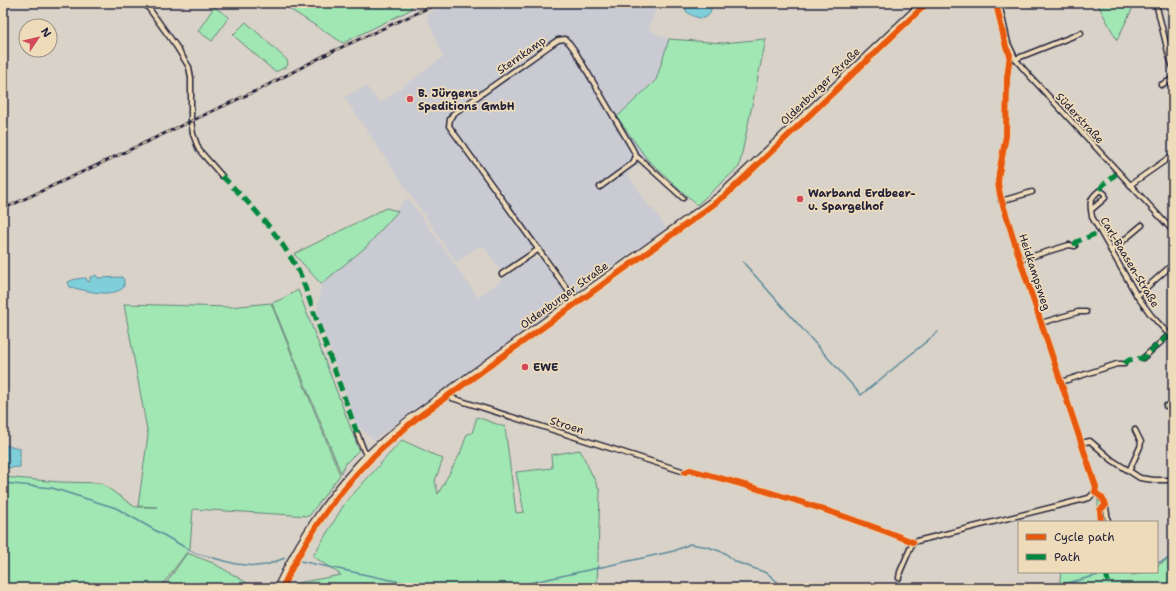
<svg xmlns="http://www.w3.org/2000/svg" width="1176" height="591" font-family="'Shantell Sans',sans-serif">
<rect width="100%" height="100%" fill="#d9d2c8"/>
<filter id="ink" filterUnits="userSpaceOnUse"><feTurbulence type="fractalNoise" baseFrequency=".025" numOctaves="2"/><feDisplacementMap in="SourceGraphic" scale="8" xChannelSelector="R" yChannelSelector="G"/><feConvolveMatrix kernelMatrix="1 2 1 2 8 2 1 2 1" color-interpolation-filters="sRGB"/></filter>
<g filter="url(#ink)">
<g fill="#cacbd2">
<polygon points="451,3 657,3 649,30 669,39 656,80 617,117 647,159 627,173 651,209 653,208 664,225 666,229 575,292 539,243 501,271 485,249 482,247 476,248 456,262 344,97 366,86 380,103 443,57 426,14"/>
<polygon points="408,198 478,297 528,261 539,258 547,265 570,298 374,440 357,426 317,314 321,284 366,247 398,211 401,203"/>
</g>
<g fill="#a1e7b3" stroke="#628477">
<polygon points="280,3 413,3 410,10 343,43"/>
<polygon points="1097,3 1135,3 1117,40"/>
<polygon points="214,7 229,17 212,41 198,31"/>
<polygon points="246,22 287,60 288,64 287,66 278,71 274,71 233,35"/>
<polygon points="669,39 723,43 766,39 739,167 697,205 647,159 617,117 656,80"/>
<polygon points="386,208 398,211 366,247 321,284 294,254"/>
<polygon points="298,290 359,450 346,463 341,473 272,303 282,299"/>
<polygon points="271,303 340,475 309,516 193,509 190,548 160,588 3,588 3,477 60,482 101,483 135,507 157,507 138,506 148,435 124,304 230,307"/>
<polygon points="477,417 505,427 516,513 524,512 516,472 552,468 551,455 580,450 600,491 597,588 290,588 292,584 341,575 313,556 345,503 402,440 443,459 435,481 438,494 460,454 467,434 472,433"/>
<polygon points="1098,500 1103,502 1104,522 1098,522"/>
<polygon points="187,553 213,563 256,588 163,588"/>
<polygon points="1168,559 1173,559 1173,588 1059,588 1061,572 1110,572 1134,575 1145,572 1157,572 1157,566"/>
</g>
<g fill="#7fcfdb" stroke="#5a8a9b">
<path d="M685,3H711C711,6 711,11 710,13C705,23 691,16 686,11Z"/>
<path d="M96,275L98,278L122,277L124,280V287C112,299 84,290 70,287L68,282C74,279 79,278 86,278L87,281L90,282V277H93Z"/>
<polygon points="3,445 20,448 20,467 3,468"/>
</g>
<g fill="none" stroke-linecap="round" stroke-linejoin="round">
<g stroke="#5a8a9b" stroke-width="1.5">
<polyline points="743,262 861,395 938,332"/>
<polyline points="3,483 52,488 116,508 195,553 236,564 256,566 266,565 285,558"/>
<polyline points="300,561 429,588"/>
<polyline points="1157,563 1168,559 1173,559"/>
<polyline points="1112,572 1115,572"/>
<polyline points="507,588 674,551 690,544 708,547 725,553 736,562 767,573 781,585 782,588"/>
<polyline points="1048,588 1102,574"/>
</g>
<g stroke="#22223b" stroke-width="7">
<g id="minor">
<polyline points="145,3 176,46 189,67 191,78 191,120 193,134 199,150 222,176"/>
<polyline points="999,3 1008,43 1016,60 1028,74 1173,231"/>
<polyline points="1156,3 1169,56 1173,67"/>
<polyline points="1013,54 1010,55 1007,78 1006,136 999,173 998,183 1000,195 1020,260 1096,487 1095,492"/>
<polyline points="1016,60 1018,58 1081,33"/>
<polyline points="1161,85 1173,79"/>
<polyline points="636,156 641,160 683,198"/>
<polyline points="1130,185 1173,155"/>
<polyline points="1001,201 1032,192"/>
<path d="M1091,210L1105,198V194L1100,190C1088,200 1090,202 1092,217L1137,296L1151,315L1173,339"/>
<polyline points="1111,251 1142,225"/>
<polyline points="1020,260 1069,245 1075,246"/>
<polyline points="502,274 539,249"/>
<polyline points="1137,296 1173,264"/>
<polyline points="575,300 449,126 450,119 453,114 552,44 558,40 565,39 570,44 575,51 632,148 636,156 633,163 600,187"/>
<polyline points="1041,323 1078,312 1086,312"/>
<polyline points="1143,358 1169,335"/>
<polyline points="1061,382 1117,364 1124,364"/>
<polyline points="446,392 452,398 685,472"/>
<polyline points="1166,406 1173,406"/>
<polyline points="357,433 364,451 368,455"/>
<polyline points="1081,443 1090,441 1112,460 1140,478 1154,480 1173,480"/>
<polyline points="1129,471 1140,447 1141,442 1135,430"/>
<path d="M1095,492C1107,503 1106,507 1108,522"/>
<polyline points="899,578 900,572 913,542 1089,498 1095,492"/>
</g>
</g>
<g stroke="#22223b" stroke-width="8">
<path id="secondary" d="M277,588C297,544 324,503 356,467C373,448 393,432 413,416L720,195L922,3"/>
</g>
<use href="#minor" stroke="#eedbb9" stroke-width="4"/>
<use href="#secondary" stroke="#eedbb9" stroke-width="5.5"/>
<g stroke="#22223b" stroke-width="3">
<polyline id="rail" points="3,209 262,88 331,52 439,3"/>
</g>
<use href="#rail" stroke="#eedbb9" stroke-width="1.5" stroke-dasharray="4.5" stroke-linecap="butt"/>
<g stroke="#00873e" stroke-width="5" stroke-dasharray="10 5" stroke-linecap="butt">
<path d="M222,176C246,200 271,225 289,255C294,262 297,269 301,276L357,433"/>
<polyline points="1100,190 1102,186 1116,174"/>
<polyline points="1075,246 1076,242 1100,232"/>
<polyline points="1124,364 1129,360 1143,358 1169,335"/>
<polyline points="1166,406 1173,406"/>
<polyline points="1106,572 1109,588"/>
</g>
<g stroke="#eedbb9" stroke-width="8">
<g id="cycleway">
<polyline points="996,3 1006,47 1010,55 1007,78 1006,136 999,173 998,183 1000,195 1020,260 1096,487 1095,492 1102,498 1106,505 1100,510 1101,522"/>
<path d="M685,472L690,470C766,490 840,513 913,542"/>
<path d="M282,588C304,541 334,496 371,459C385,445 401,432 417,418L702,213L726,195L927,3"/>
</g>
</g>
<use href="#cycleway" stroke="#e8590c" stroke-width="6"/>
</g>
</g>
<g fill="#d1495b" stroke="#eedbb9" stroke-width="1.5">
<circle cx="410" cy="99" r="4"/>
<circle cx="800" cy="199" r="4"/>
<circle cx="525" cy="367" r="4"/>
</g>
<g text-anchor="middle" stroke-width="3.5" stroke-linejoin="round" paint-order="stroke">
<g font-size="11" fill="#22223b" stroke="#eedbb9">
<text transform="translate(521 55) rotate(-35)" y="4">Sternkamp</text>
<text transform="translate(820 86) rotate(-44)" y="4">Oldenburger Straße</text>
<text transform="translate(1080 118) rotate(47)" y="4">Süderstraße</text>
<text transform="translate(1130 262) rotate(59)" y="4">Carl-Baasen-Straße</text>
<text transform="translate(1035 272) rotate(72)" y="4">Heidkampsweg</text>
<text transform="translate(564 295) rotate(-36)" y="4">Oldenburger Straße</text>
<text transform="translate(567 425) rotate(17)" y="4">Stroen</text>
</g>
<g font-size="11" font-weight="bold" fill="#22223b" stroke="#eedbb9" text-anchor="start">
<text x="418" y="97">B. Jürgens<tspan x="418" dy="13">Speditions GmbH</tspan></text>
<text x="808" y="197">Warband Erdbeer-<tspan x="808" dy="13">u. Spargelhof</tspan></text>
<text x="533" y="371">EWE</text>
</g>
</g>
<rect width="1176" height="591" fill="none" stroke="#eedbb9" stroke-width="16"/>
<rect x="8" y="8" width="1160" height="575" fill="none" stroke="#22223b" stroke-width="1.5" filter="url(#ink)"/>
<rect x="1018" y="521" width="140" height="52" fill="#eedbb9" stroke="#9c9187"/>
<rect x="1026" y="534" width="20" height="6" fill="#e8590c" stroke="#9c9187"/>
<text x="1054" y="541" font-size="12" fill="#22223b">Cycle path</text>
<rect x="1026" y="554" width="20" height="6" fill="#00873e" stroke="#9c9187"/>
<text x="1054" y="561" font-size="12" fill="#22223b">Path</text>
<g transform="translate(38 38) rotate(55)"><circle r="19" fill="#eedbb9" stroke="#9c9187"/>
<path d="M0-3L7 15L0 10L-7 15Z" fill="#d1495b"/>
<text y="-6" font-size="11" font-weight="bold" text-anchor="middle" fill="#22223b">N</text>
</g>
</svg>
